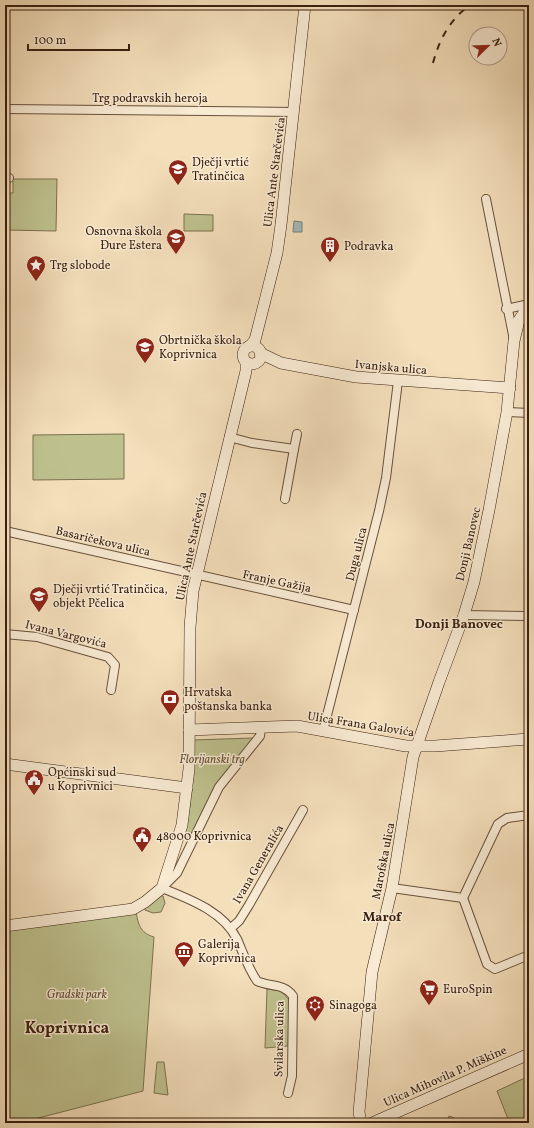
<svg xmlns="http://www.w3.org/2000/svg" width="534" height="1128" font-family="Vollkorn,serif">
<rect width="100%" height="100%" fill="#f4dfbb"/>
<filter id="stains"><feTurbulence type="fractalNoise" baseFrequency=".005" numOctaves="4"/><feColorMatrix values="0 0 0 0 .2 0 0 0 0 .09 0 0 0 0 .02 0 0 0 .5 -.17"/></filter>
<radialGradient id="worn" r=".72"><stop offset=".6" stop-color="#630" stop-opacity="0"/><stop offset="1" stop-color="#630" stop-opacity=".3"/></radialGradient>
<g fill="#bec18e" stroke="#7c704f">
<polygon points="10,179 57,179 56,231 5,230 5,193 13,193 13,181"/>
<polygon points="184,214 213,215 213,231 184,231"/>
<polygon points="124,434 124,479 33,480 33,435"/>
<polygon points="253,738 215,786 189,839 184,838 190,805 193,740"/>
<polygon points="161,895 163,896 165,903 161,912 153,913 145,910 144,908"/>
<path d="M136,911C138,924 140,933 154,937L143,1091L19,1123H5V930Z"/>
<polygon points="267,989 281,991 290,1001 288,1046 265,1048"/>
<polygon points="157,1062 164,1062 168,1095 154,1093"/>
<polygon points="529,1076 529,1123 500,1123 508,1119 497,1091"/>
<polygon points="449,1116 467,1123 446,1123"/>
</g>
<polygon fill="#a0baba" stroke="#777c76" points="294,221 302,222 302,232 293,232"/>
<g fill="none" stroke-linecap="round" stroke-linejoin="round">
<g stroke="#68503b" stroke-width="10">
<g id="street">
<polyline points="5,109 294,112"/>
<polyline points="5,178 9,178"/>
<polyline points="486,199 514,340"/>
<polyline points="506,309 529,304"/>
<polyline points="507,412 529,413"/>
<polyline points="229,437 252,443 294,449 285,499"/>
<polyline points="294,449 297,434"/>
<polyline points="5,531 354,610"/>
<polyline points="464,615 529,616"/>
<polyline points="5,634 37,637 108,657 115,665 111,690"/>
<polyline points="323,731 379,511 386,478 398,381"/>
<path d="M162,888C189,899 223,911 237,939C243,953 248,968 257,981C269,987 284,983 293,996L292,1076L288,1093"/>
<polyline points="162,888 177,873 219,787 260,736 261,728"/>
<polyline points="392,888 463,898"/>
<polyline points="463,898 487,964 495,969 529,955"/>
<polyline points="463,898 498,824 507,818 529,815"/>
<polyline points="231,928 239,921 249,905 303,810"/>
</g>
</g>
<g stroke="#3a2010" stroke-width="12">
<g id="secondary">
<polyline points="250,346 255,340 277,253 281,225 305,5"/>
<circle cx="252" cy="355" r="9"/>
<polyline points="260,353 281,363 356,377 510,388"/>
<polyline points="189,730 297,726 406,746 435,746 529,739"/>
<polyline points="5,764 187,788"/>
<polyline points="5,926 133,909 145,902 162,888 182,825 189,769 190,627 193,591 246,371 246,362"/>
<polyline points="361,1123 359,1112 372,972 392,888 413,757 439,682 464,615 474,582 489,510 507,412 514,341 519,320 529,305"/>
<polyline points="372,1123 529,1054"/>
</g>
</g>
<use href="#street" stroke="#f8ead3" stroke-width="8"/>
<use href="#secondary" stroke="#f8ead3" stroke-width="11"/>
<path stroke="#3a2010" stroke-width="2" stroke-dasharray="7 7" stroke-linecap="butt" d="M433,63C439,40 450,19 470,5"/>
</g>
<defs>
<g id="school-pin" transform="scale(1)"><path d="M0 17L-7.5 6A9.5 9.5 0 1 1 7.5 6Z" fill="#8f2418" stroke="#f8ead3"/><path d="M0-5L7-2L0 1L-7-2ZM-4 1L0 2.5L4 1V4Q0 6-4 4Z" fill="#fff"/></g>
<g id="building-pin" transform="scale(1)"><path d="M0 17L-7.5 6A9.5 9.5 0 1 1 7.5 6Z" fill="#8f2418" stroke="#f8ead3"/><path d="M-4-6H4V6H1V3H-1V6H-4ZM-2.5-4.3h1.7v1.8h-1.7ZM.8-4.3h1.7v1.8H.8ZM-2.5-1h1.7V.8h-1.7ZM.8-1h1.7V.8H.8Z" fill="#fff"/></g>
<g id="sight-pin" transform="scale(1)"><path d="M0 17L-7.5 6A9.5 9.5 0 1 1 7.5 6Z" fill="#8f2418" stroke="#f8ead3"/><path d="M0-6L1.8-2.2L6-1.7L2.9 1.2L3.7 5.4L0 3.3L-3.7 5.4L-2.9 1.2L-6-1.7L-1.8-2.2Z" fill="#fff"/></g>
<g id="bank-pin" transform="scale(1)"><path d="M0 17L-7.5 6A9.5 9.5 0 1 1 7.5 6Z" fill="#8f2418" stroke="#f8ead3"/><path d="M-6-4H6V4H-6ZM0-2.3a2.3 2.3 0 1 0 0 4.6a2.3 2.3 0 1 0 0-4.6Z" fill="#fff"/></g>
<g id="civic-pin" transform="scale(1)"><path d="M0 17L-7.5 6A9.5 9.5 0 1 1 7.5 6Z" fill="#8f2418" stroke="#f8ead3"/><path d="M-.6-6.5H3V-4.5H.6V-3L4-1V1h2V6H-6V1h2V-1L-.6-3ZM-1.2 2.5V6h2.4V2.5Z" fill="#fff"/></g>
<g id="museum-pin" transform="scale(1)"><path d="M0 17L-7.5 6A9.5 9.5 0 1 1 7.5 6Z" fill="#8f2418" stroke="#f8ead3"/><path d="M0-6L6-3V-2H-6V-3ZM-5-1h2V3h-2ZM-1-1h2V3h-2ZM3-1h2V3H3ZM-6 4H6V6H-6Z" fill="#fff"/></g>
<g id="supermarket-pin" transform="scale(1)"><path d="M0 17L-7.5 6A9.5 9.5 0 1 1 7.5 6Z" fill="#8f2418" stroke="#f8ead3"/><path d="M-6-5.5h2.5l.6 2H6L4.5 2H-2.5L-4.4-4H-6ZM-1.5 3.2a1.3 1.3 0 1 0 .1 0ZM3 3.2a1.3 1.3 0 1 0 .1 0Z" fill="#fff"/></g>
<g id="synagogue-pin" transform="scale(1)"><path d="M0 17L-7.5 6A9.5 9.5 0 1 1 7.5 6Z" fill="#8f2418" stroke="#f8ead3"/><path d="M0-6.5L5.6 3.2H-5.6ZM0 6.5L5.6-3.2H-5.6Z" fill="#fff"/></g>
</defs>
<g fill-rule="evenodd">
<use href="#school-pin" x="178" y="169"/>
<use href="#school-pin" x="176" y="238"/>
<use href="#building-pin" x="330" y="246"/>
<use href="#sight-pin" x="36" y="265"/>
<use href="#school-pin" x="145" y="347"/>
<use href="#school-pin" x="39" y="596"/>
<use href="#bank-pin" x="170" y="699"/>
<use href="#civic-pin" x="34" y="779"/>
<use href="#civic-pin" x="142" y="836"/>
<use href="#museum-pin" x="184" y="951"/>
<use href="#supermarket-pin" x="429" y="989"/>
<use href="#synagogue-pin" x="315" y="1005"/>
</g>
<g text-anchor="middle" stroke-width="3" stroke-linejoin="round" paint-order="stroke">
<g font-size="12" fill="#3a2010" stroke="#f8ead3">
<text x="150" y="102">Trg podravskih heroja</text>
<text transform="translate(274 172) rotate(-83)" y="4">Ulica Ante Starčevića</text>
<text transform="translate(391 367) rotate(5)" y="4">Ivanjska ulica</text>
<text transform="translate(103 541) rotate(13)" y="4">Basaričekova ulica</text>
<text transform="translate(468 544) rotate(-77)" y="4">Donji Banovec</text>
<text transform="translate(191 546) rotate(-78)" y="4">Ulica Ante Starčevića</text>
<text transform="translate(356 554) rotate(-76)" y="4">Duga ulica</text>
<text transform="translate(277 581) rotate(12)" y="4">Franje Gažija</text>
<text transform="translate(66 634) rotate(14)" y="4">Ivana Vargovića</text>
<text transform="translate(361 724) rotate(9)" y="4">Ulica Frana Galovića</text>
<text transform="translate(383 861) rotate(-79)" y="4">Marofska ulica</text>
<text transform="translate(258 864) rotate(-60)" y="4">Ivana Generalića</text>
<text transform="translate(279 1039) rotate(-89)" y="4">Svilarska ulica</text>
<text transform="translate(445 1076) rotate(-24)" y="4">Ulica Mihovila P. Miškine</text>
</g>
<g font-size="12" fill="#3a2010" stroke="#f8ead3" text-anchor="start">
<text x="192" y="166">Dječji vrtić<tspan x="192" dy="14">Tratinčica</tspan></text>
<text x="162" y="235" text-anchor="end">Osnovna škola<tspan x="162" dy="14">Đure Estera</tspan></text>
<text x="344" y="250">Podravka</text>
<text x="50" y="269">Trg slobode</text>
<text x="159" y="344">Obrtnička škola<tspan x="159" dy="14">Koprivnica</tspan></text>
<text x="53" y="593">Dječji vrtić Tratinčica,<tspan x="53" dy="14">objekt Pčelica</tspan></text>
<text x="184" y="696">Hrvatska<tspan x="184" dy="14">poštanska banka</tspan></text>
<text x="48" y="776">Općinski sud<tspan x="48" dy="14">u Koprivnici</tspan></text>
<text x="156" y="840">48000 Koprivnica</text>
<text x="198" y="948">Galerija<tspan x="198" dy="14">Koprivnica</tspan></text>
<text x="443" y="993">EuroSpin</text>
<text x="329" y="1009">Sinagoga</text>
</g>
<g font-size="12" font-style="italic" fill="#625036" stroke="#f8ead3">
<text x="212" y="763">Florijanski trg</text>
<text x="77" y="998">Gradski park</text>
</g>
<g font-size="13" font-weight="bold" fill="#3a2010" stroke="#f8ead3">
<text x="459" y="628">Donji Banovec</text>
<text x="382" y="921">Marof</text>
</g>
<g font-size="16" font-weight="bold" fill="#3a2010" stroke="#f8ead3">
<text x="67" y="1033">Koprivnica</text>
</g>
</g>
<rect width="534" height="1128" fill="none" stroke="#f4dfbb" stroke-width="20"/>
<rect x="6" y="6" width="522" height="1116" fill="none" stroke="#3a2010" stroke-width="2"/>
<rect x="10" y="10" width="514" height="1108" fill="none" stroke="#3a2010"/>
<g transform="translate(488 46) rotate(67)"><circle r="19" fill="#f8ead3" stroke="#ac9985"/>
<path d="M0-3L7 15L0 10L-7 15Z" fill="#8f2418"/>
<text y="-6" font-size="11" font-weight="bold" text-anchor="middle" fill="#3a2010">N</text>
</g>
<path d="M28 44v6h101v-6" fill="none" stroke="#3a2010" stroke-width="2"/>
<text x="34" y="44" font-size="12" fill="#3a2010" stroke="#f8ead3" stroke-width="3" paint-order="stroke">100 m</text>
<rect width="100%" height="100%" filter="url(#stains)"/>
<rect width="100%" height="100%" fill="url(#worn)"/>
</svg>
